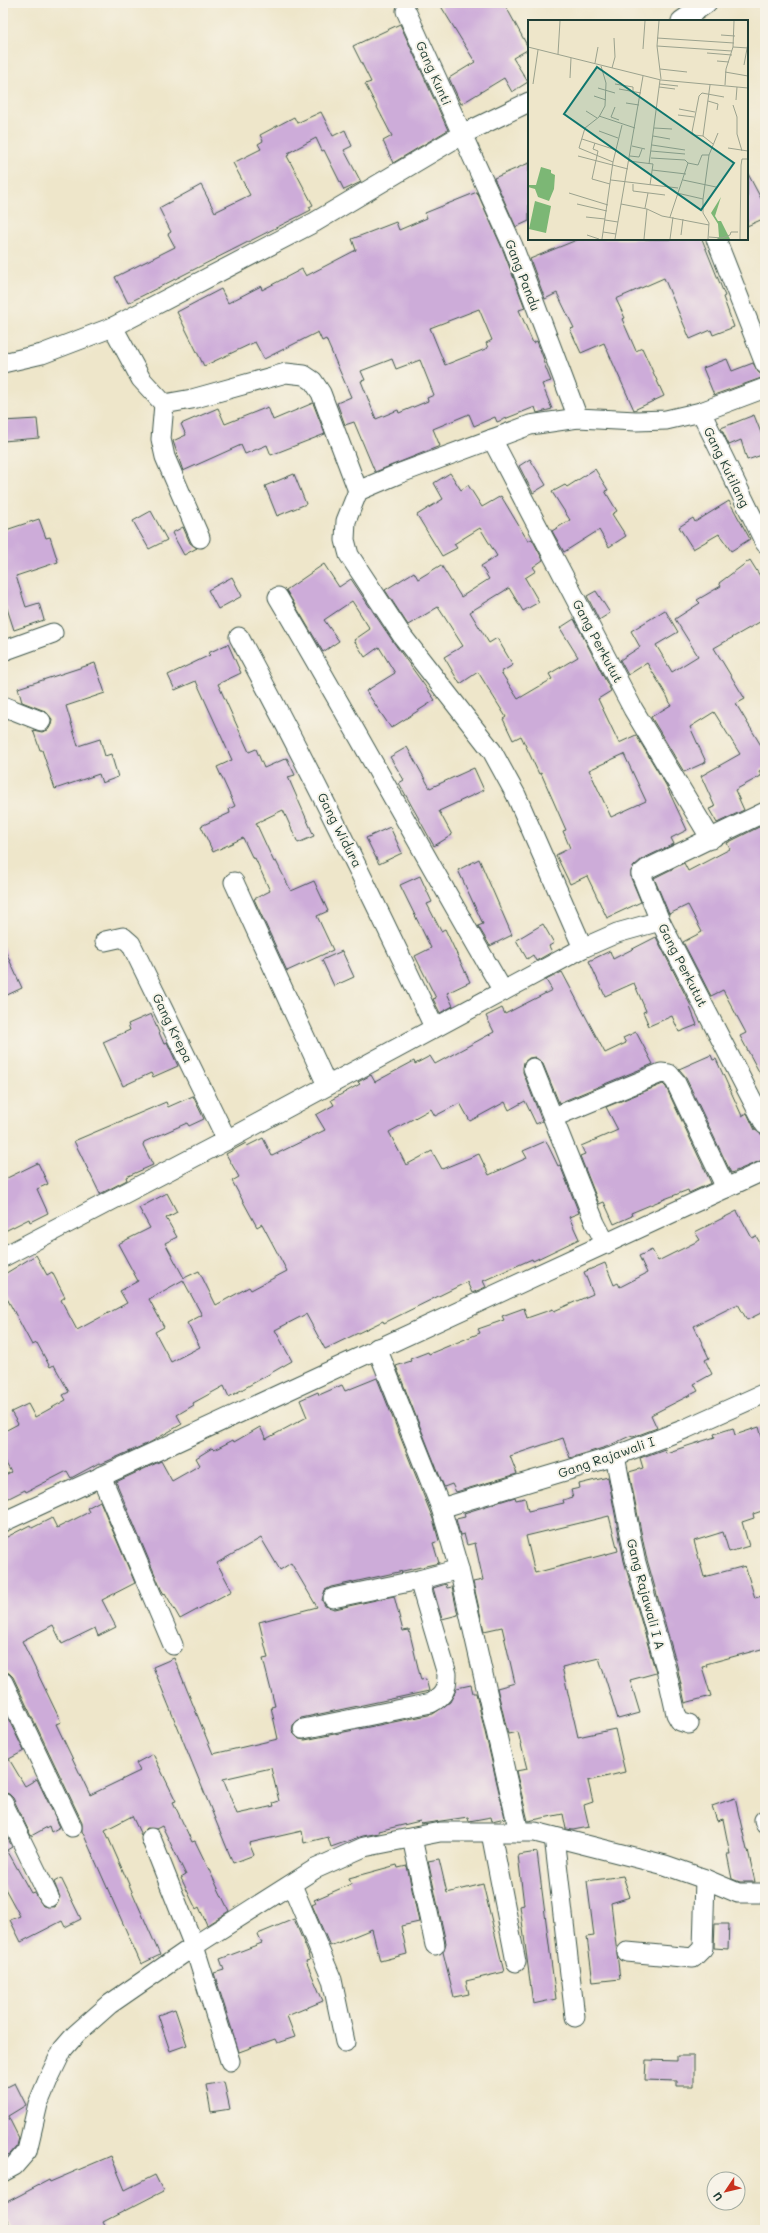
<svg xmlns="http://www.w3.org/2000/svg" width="768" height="2233" font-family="Mali,sans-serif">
<rect width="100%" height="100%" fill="#f7f3e8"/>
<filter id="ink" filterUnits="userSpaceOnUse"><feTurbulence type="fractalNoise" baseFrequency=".025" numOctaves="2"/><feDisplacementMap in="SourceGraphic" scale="8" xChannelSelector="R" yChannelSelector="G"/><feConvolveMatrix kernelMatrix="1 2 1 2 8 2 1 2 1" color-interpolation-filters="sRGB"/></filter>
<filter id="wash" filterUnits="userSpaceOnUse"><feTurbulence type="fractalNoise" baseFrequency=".012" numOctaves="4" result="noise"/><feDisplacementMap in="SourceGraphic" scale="16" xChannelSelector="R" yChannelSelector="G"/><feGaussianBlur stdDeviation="0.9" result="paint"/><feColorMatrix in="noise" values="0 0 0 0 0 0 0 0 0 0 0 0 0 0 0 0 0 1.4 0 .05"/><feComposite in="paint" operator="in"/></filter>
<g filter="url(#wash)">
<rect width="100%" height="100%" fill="#eee6ca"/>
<g id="blocks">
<g fill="#cdacd9" fill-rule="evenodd">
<polygon points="439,3 504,3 529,49 513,58 528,82 512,92 504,78 461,104 449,78 475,62"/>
<polygon points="400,24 448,130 393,163 383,141 392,136 365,84 371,82 353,46"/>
<polygon points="321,112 333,136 345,130 352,146 344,150 361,182 344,190 324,150 322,151 316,138 288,153 289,155 287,156 313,205 309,207 311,210 128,303 115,277 175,247 168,234 171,232 159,208 201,185 215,212 250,195 233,163 261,149 258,144 263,141 260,135 294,117 297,123"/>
<polygon points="529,163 529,221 516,227 494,178"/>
<polygon points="747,172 765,206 765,218 747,226"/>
<path d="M477,192L503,250L525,308L519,310L533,343L537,341L544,360L543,361L551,381L542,384L552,409L537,413L535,407L497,422L495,417L474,426L469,414L433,429L440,446L375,472L354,422L345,425L337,403L351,397L326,339L322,341L318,332L264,359L255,342L204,366L177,312L221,289L228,303L261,286L262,290L302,269L306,276L356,250L352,239L396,222L399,230L427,218L425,213ZM479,309L492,340L486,343L488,348L445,365L430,328ZM392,359L396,369L420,360L434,395L427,398L428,401L399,413L398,410L376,419L361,381L365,380L361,371Z"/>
<polygon points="579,239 702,239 725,296 723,297 734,327 713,335 711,330 690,339 664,278 616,299 625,318 622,319 636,351 642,348 664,396 634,410 604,343 581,353 570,329 574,328 557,293 545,299 530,259"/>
<polygon points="727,359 732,371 753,363 758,372 764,377 714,395 703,368"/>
<polygon points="313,403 325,434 271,455 267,445 245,454 241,445 183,471 173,441 186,435 181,424 218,408 225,424 268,407 273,420"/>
<polygon points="754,415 765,443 765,454 747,460 741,440 729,445 721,428"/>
<polygon points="37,419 39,438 3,441 3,421"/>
<polygon points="530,459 546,485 533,493 519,466"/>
<polygon points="595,469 608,490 605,491 617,511 612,514 626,536 609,547 599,530 564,552 552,531 570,520 552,492 565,485 567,487"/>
<path d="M450,473L461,490L468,485L482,507L501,496L528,541L532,539L543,560L533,567L536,571L525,578L539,602L523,611L509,588L470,612L489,643L497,638L513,665L501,672L518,699L552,679L549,674L578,657L560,628L574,619L611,691L598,699L619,743L636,735L666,785L687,830L671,838L674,844L642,859L634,866L631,871V878L641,902L607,918L587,876L570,884L556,855L570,848L563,831L566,830L541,773L539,774L521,736L513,740L503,719L506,717L478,672L460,684L444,657L463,646L438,607L408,625L385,590L414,572L418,579L441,565L461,597L489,579L481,566L497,556L480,528L454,544L457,548L442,556L417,515L443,499L434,483ZM624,754L646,801L611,817L589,770Z"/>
<polygon points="294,474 306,504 277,516 265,486"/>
<polygon points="729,501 750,539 731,551 719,534 693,549 679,527 693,518 695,522"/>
<polygon points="151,511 167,540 149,549 133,521"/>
<polygon points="39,519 46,538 50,537 58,562 16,576 26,607 39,603 44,620 14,630 3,596 3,531"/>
<polygon points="183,527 190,543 197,548 184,555 172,533"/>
<polygon points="750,560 765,584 765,619 714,648 745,699 736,704 765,752 765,768 759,771 761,776 735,790 744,810 717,823 709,809 715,807 701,776 740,754 714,712 690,727 706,762 684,772 651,717 671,705 667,696 647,663 628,675 620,660 640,647 631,631 665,610 678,632 656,645 672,672 698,656 675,619 700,603 697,600 721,586 719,583"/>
<polygon points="324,564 339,587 351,579 394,643 435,700 391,728 366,691 395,673 379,647 365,657 354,640 370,629 352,601 324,620 339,641 323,652 286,590"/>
<polygon points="232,577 242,596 218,609 208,590"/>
<polygon points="596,591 610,613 599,620 587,596"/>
<polygon points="228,644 241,673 218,684 249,752 256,749 264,768 287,758 295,775 288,777 314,836 298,843 283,810 256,823 274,862 276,861 291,891 314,881 328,911 317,916 333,950 287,971 254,899 270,891 255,858 253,859 243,838 213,852 201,826 230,813 229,809 235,806 217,767 232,760 196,681 175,690 168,675 210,655 208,653"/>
<polygon points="95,663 105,693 66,706 78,746 100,739 105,756 111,754 118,777 102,783 99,774 55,789 42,750 40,750 33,730 42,732 48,730 51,725 52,719 45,711 22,702 18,688"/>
<polygon points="407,747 430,788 474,768 484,790 439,811 452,835 434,846 399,783 404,780 390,757"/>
<polygon points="765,824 765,1083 740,1036 746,1033 723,990 711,996 683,942 702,932 688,905 669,914 654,878 684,863 688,871 730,849 727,843"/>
<polygon points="390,827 402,853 379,864 366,838"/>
<polygon points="479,859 512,935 490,946 478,926 483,924 458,870"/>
<polygon points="420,876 432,902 427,904 441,931 445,929 470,982 447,993 453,1006 440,1013 433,999 436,998 415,956 431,948 400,885"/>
<polygon points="543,924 554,943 549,946 552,952 536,961 533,955 527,959 516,940"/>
<polygon points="656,937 691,1006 690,1007 697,1025 679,1032 672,1016 649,1026 643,1012 646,1011 634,983 605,996 589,961 610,951 613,959"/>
<polygon points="3,946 22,988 3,997"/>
<polygon points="342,951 354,977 334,986 322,960"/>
<path d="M562,972L605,1053L626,1043L623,1038L636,1032L653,1064L559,1103L543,1064L535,1057L529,1058L524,1062L523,1072L542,1121L536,1124L525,1101L509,1110L505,1102L470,1121L460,1103L435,1116L431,1109L389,1132L406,1165L432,1151L442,1169L479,1154L489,1175L527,1158L523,1151L546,1141L558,1166L560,1165L579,1213L569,1217L579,1239L533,1261L532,1259L483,1281L486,1287L472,1293L467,1282L384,1323L383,1321L325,1349L306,1314L275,1330L292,1361L229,1397L224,1386L193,1403L194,1405L177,1415L182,1424L151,1442L101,1464L99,1463L71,1478L67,1471L26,1492L25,1490L3,1501V1476L11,1472L3,1458V1432L18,1424L11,1412L28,1404L35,1417L66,1400L63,1395L69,1392L54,1365L50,1367L37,1343L32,1345L3,1291V1275L36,1255L47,1275L52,1272L65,1297L61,1300L77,1330L127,1303L120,1291L138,1281L118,1244L150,1228L139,1208L167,1193L177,1212L166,1218L177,1237L165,1243L184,1278L199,1271L216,1305L249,1287L251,1290L287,1271L262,1224L257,1227L232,1181L239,1177L226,1154L246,1143L247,1146L263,1138L272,1156L325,1130L316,1115L334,1105L331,1100L360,1084L358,1082L371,1075L375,1082L414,1061L415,1064L430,1056L435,1064L494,1032L486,1016L502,1008L505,1014L552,990L546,980ZM183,1280L202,1315L187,1323L200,1347L171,1362L155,1332L164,1327L149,1299Z"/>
<polygon points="151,1014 164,1044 167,1042 178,1066 153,1077 151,1073 123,1086 103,1042 130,1030 128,1024"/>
<polygon points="711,1055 713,1060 716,1059 742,1116 747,1113 755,1130 765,1136 765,1159 731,1173 685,1076 679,1069"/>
<polygon points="663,1084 666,1087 711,1183 689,1193 688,1190 662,1200 631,1213 632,1216 614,1224 604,1202 599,1204 580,1156 585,1154 581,1146 618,1130 606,1107"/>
<polygon points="193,1096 204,1119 189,1126 187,1123 144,1142 143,1145 153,1165 126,1177 127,1180 100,1194 74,1141 166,1102 168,1107"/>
<polygon points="38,1163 48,1184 37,1189 48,1213 30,1222 29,1219 3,1232 3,1180"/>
<polygon points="737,1211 752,1238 756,1236 765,1252 765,1311 747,1320 738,1304 694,1326 709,1358 705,1360 712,1374 694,1384 698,1391 651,1415 657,1428 633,1437 630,1436 606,1447 570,1458 563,1438 510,1456 517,1474 456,1492 452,1484 444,1487 396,1366 411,1361 410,1359 428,1352 429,1354 480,1333 478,1329 504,1320 502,1316 524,1308 527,1318 553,1309 554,1311 593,1294 584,1272 605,1263 614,1285 618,1283 620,1287 647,1273 639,1256 652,1250 658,1261 700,1240 695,1232"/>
<path d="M377,1378L433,1519L439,1541L433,1543L439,1563L331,1587L325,1590L322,1600L325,1606L335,1609L394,1596L403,1631L409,1630L421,1680L426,1679L429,1691L301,1718L293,1725L292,1732L299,1739L305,1740L433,1714L450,1702L457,1688L471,1685L473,1693H476L505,1818L492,1821L491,1817L469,1821L468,1817L421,1824L420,1821L378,1831L379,1833L362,1836L331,1847L328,1837L304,1843L302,1831L249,1843L254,1855L233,1863L153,1667L174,1658L213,1754L278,1739L271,1707L275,1706L263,1659L268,1658L259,1622L317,1607L291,1563L280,1570L261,1538L217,1563L232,1591L180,1619L165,1593L164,1594L161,1589L116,1482L161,1461L172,1481L200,1465L196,1458L212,1448L214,1450L233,1440L234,1442L260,1427L266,1439L307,1417L300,1400L318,1392L319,1395L342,1385L345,1391ZM271,1768L279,1801L273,1803L274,1806L237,1814L223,1779Z"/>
<polygon points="759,1427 765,1448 765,1510 753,1514 754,1518 742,1522 749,1546 729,1552 723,1532 694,1541 704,1577 745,1566 755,1598 765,1595 765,1648 706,1664 707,1666 702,1667 711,1696 685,1703 677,1666 646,1556 629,1472 643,1468 640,1458 665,1449 666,1453 715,1437 714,1434 733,1428 735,1435"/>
<path d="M608,1477L624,1561L656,1673L630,1680L640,1713L618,1719L599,1658L562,1667L578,1737L615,1729L625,1772L588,1781L593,1802L584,1805L589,1827L573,1830L566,1829L563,1814L528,1821L516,1771L527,1769L518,1732L508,1734L497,1688L515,1683L502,1627L484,1631L473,1582L483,1580L475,1543L467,1545L464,1534L460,1535L456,1519L465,1517L464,1513L515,1497L516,1500L525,1498L528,1511L564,1503L563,1500L573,1497L571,1490L580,1488L579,1484ZM609,1516L618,1551L535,1573L526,1536Z"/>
<polygon points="100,1501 135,1583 102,1600 116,1627 98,1636 95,1628 62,1644 53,1625 22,1641 61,1722 56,1724 90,1795 140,1771 136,1763 153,1754 176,1801 173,1802 192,1842 195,1841 229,1911 207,1925 199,1907 196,1909 181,1878 186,1875 162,1826 156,1829 147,1828 141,1835 132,1816 105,1830 160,1955 141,1964 82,1831 82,1822 13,1677 9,1673 3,1671 3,1539 30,1525 32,1528 52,1518 57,1528 89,1512 87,1508"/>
<polygon points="446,1584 447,1588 452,1587 458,1615 442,1619 433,1588"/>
<polygon points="3,1708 24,1751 9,1759 25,1786 37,1779 60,1827 51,1832 49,1826 31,1836 13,1798 9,1794 3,1792"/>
<polygon points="735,1798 747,1850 748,1850 755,1882 740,1882 732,1879 727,1854 730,1854 723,1819 717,1821 712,1806"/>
<polygon points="3,1828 12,1847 7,1850 31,1893 34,1892 43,1906 54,1907 60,1897 54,1882 61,1878 81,1919 65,1927 62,1921 21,1942 10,1920 20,1916 3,1885"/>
<polygon points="537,1852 556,1999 533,2004 520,1906 524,1905 518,1855"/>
<polygon points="439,1859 447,1893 483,1884 504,1972 466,1981 469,1994 454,1997 443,1952 446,1943 428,1861"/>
<polygon points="397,1865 398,1868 407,1866 419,1922 401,1926 407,1954 380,1961 372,1929 330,1946 312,1905 316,1903 314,1900 351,1884 349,1878"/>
<polygon points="623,1876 630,1897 611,1903 620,1979 593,1982 587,1937 594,1936 587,1881"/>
<polygon points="294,1919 309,1955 308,1955 310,1960 306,1961 323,2001 287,2016 295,2037 277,2043 275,2039 239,2052 214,1973 224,1970 220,1959 262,1943 258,1934"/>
<polygon points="715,1924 729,1924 728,1949 714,1948"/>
<polygon points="175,2009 187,2045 170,2051 158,2015"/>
<polygon points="677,2056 694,2056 694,2086 677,2086 677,2081 645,2080 646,2060 677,2061"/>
<polygon points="224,2082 230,2109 211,2112 206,2085"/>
<polygon points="15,2083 26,2105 8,2116 19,2138 17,2146 10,2154 3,2157 3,2089"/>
<polygon points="111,2156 125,2190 155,2175 163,2191 103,2222 107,2230 12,2230 3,2212 3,2204 49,2180 50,2182"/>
</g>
</g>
</g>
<g filter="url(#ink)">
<use href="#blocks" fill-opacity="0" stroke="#3e564a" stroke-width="1"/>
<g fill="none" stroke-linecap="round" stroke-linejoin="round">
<g stroke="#3e564a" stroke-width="21">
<g id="street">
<polyline points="406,11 513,246 578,418"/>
<polyline points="681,21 707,3"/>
<polyline points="716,239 765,364"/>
<polyline points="113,327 141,379 164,404 192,399 286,373 304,375 313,381 321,393 358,491"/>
<polyline points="3,363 42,354 113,327 315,222 461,135 529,102"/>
<polyline points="164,404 161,439 165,457 200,538"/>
<polyline points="701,412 765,543"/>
<polyline points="492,439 633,709 711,839"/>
<path d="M278,597C355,727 427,861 503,991"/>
<path d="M239,637C308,765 372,895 434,1027"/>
<polyline points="3,651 53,633"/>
<polyline points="3,706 41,721"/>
<polyline points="765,812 647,869 641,874 660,921 765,1125"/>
<polyline points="234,882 327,1085"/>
<polyline points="105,941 123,937 131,944 227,1140"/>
<polyline points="583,948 516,795 492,751 403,637 349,555 345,540 346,521 358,491 398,474 530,425 578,418 636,421 666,420 701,412 765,388"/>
<polyline points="533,1068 595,1223 606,1244"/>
<polyline points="554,1117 661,1073 669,1074 675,1081 726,1188"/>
<polyline points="3,1257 227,1140 583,948 617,933 660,921"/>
<polyline points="377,1348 441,1508 459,1569 519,1832"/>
<polyline points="615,1456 635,1559 666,1669 676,1714 680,1721 689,1724"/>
<polyline points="101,1476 173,1645"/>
<polyline points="441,1508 615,1456 685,1429 765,1393"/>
<polyline points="3,1522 765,1170"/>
<polyline points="333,1598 419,1580 459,1569"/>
<polyline points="3,1682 72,1827"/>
<path d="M303,1729L431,1703C444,1696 447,1689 447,1674L419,1580"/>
<polyline points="3,1803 49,1897"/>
<polyline points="764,1820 765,1823"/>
<polyline points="491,1833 516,1962"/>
<polyline points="554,1837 575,2017"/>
<polyline points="151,1838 194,1946 230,2061"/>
<polyline points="412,1838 435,1945"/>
<polyline points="292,1885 332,1980 345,2042"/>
<polyline points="627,1952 693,1958 703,1948 705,1879"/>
<polyline points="3,2172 14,2166 27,2151 38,2104 48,2080 63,2049 76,2034 110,2004 194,1946 315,1869 364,1847 440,1832 535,1832 665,1865 705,1879 738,1893 765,1893"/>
</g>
</g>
<use href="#street" stroke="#fff" stroke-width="19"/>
</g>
</g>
<g text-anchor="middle" stroke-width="4" stroke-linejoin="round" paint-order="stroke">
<g font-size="13" fill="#1f3d34" stroke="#f7f3e8">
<text transform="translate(434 73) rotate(66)" y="5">Gang Kunti</text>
<text transform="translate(523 275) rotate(69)" y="5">Gang Pandu</text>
<text transform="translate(727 467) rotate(64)" y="5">Gang Kutilang</text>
<text transform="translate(598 641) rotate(62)" y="5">Gang Perkutut</text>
<text transform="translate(340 830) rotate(63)" y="5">Gang Widura</text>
<text transform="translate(683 965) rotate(63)" y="5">Gang Perkutut</text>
<text transform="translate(173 1028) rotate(64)" y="5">Gang Krepa</text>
<text transform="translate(606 1457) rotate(-19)" y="5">Gang Rajawali I</text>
<text transform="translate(646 1594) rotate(75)" y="5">Gang Rajawali I A</text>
</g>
</g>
<g transform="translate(528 20)">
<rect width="220" height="220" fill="#eee6ca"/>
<path d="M13,147L23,150V153L27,155L26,169L21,181L10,177L7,169L0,167L1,165H8ZM193,177L187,196L190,201H193L202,219H189L191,217L190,204L183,193ZM7,181L23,186L18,213L1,209Z" fill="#7cb775"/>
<path fill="none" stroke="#9ba28e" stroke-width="1" d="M131,1L129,26L133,59M193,15L207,16M129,18L206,23M129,26L204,31M0,27L133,60L220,68M205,27L220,28M115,29L117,1M179,33L204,35M30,34L32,1M189,41L201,42M67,43L70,27M216,45L220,23M73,46L78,63L77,86L71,97L57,108L51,128L85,142M84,48L87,37L86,18M132,49L159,52M197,52L220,56M42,58L43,38M5,64L10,30M87,64L105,67V71M132,64L150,66M197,65L198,49L205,27L206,1M131,67L147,69M70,68L87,73M91,69L113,73M66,76L78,80M208,80L209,67M180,81L190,84L189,90M98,83L111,85M205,85L209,97V114L214,131M87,87L83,97L91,100M151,89L167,92M58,91L69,98M150,95L166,97M71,96L107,108M126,108L144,109M71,111L90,118M125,116L142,119M175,116L166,115L164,112L171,76L174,73L196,77M175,116L182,65M175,116L185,124M54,119L88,130M67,123L65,129L70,131L64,159L82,164M124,125L157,130M104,126L117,129M200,128L220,131M123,131L157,134M50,136L100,149M102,136L111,137L114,129M123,138L157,140L160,143L142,197M101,141L125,144L122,165M160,143L170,145L174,135H181M121,144L132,60M124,150L158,154M83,160L150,168M155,160L188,167M105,164V171L137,175M41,173L80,185M149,173L175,179M49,184L79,191M93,184L119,189L134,196L181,205M117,188L120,173M58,197L77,199M77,200L90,202M75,212L88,214M59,215L71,219M153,215L155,199M181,217L194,218L202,215L203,212H210M74,219L85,142L94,105M87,219L115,56M116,219L119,189M142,219L145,197M180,219L181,203L175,193V179L181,135L190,113M212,219L213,145L214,139H220"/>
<path fill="#0f766e" fill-opacity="0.15" stroke="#0f766e" stroke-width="2" d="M69,47L206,143L173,190L36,94Z"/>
<rect width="220" height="220" fill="none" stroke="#1f3d34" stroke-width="2"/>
</g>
<rect width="768" height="2233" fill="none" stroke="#f7f3e8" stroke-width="16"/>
<g transform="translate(726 2191) rotate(235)"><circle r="19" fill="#f7f3e8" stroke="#a1aaa0"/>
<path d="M0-3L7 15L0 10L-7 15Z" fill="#c8321e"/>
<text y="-6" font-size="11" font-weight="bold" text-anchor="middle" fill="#1f3d34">U</text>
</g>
</svg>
